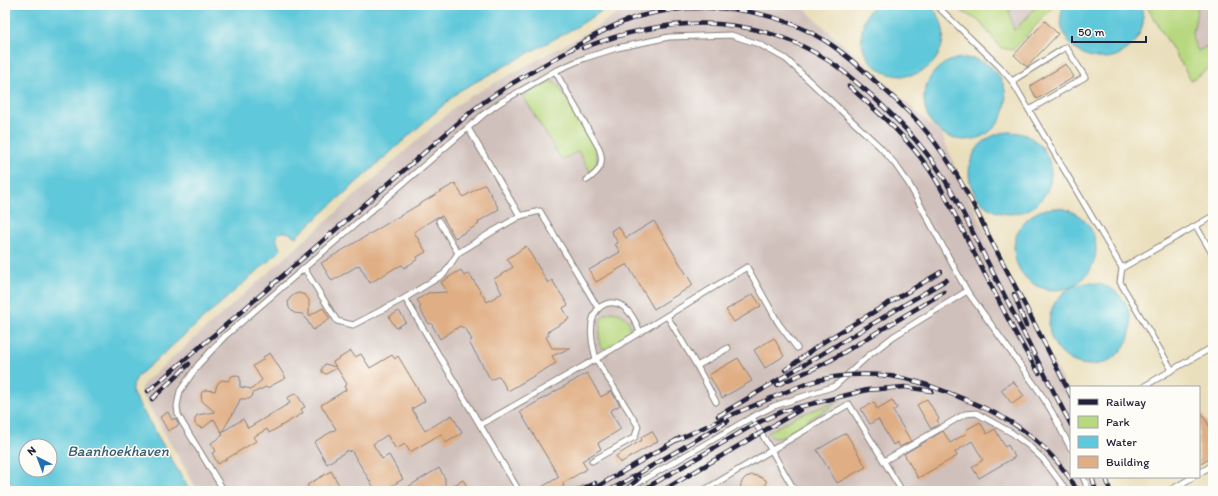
<svg xmlns="http://www.w3.org/2000/svg" width="1218" height="496" font-family="Itim,sans-serif">
<rect width="100%" height="100%" fill="#fdfcf7"/>
<filter id="ink" filterUnits="userSpaceOnUse"><feTurbulence type="fractalNoise" baseFrequency=".025" numOctaves="2"/><feDisplacementMap in="SourceGraphic" scale="8" xChannelSelector="R" yChannelSelector="G"/><feConvolveMatrix kernelMatrix="1 2 1 2 8 2 1 2 1" color-interpolation-filters="sRGB"/></filter>
<filter id="wash" filterUnits="userSpaceOnUse"><feTurbulence type="fractalNoise" baseFrequency=".012" numOctaves="4" result="noise"/><feDisplacementMap in="SourceGraphic" scale="16" xChannelSelector="R" yChannelSelector="G"/><feGaussianBlur stdDeviation="0.9" result="paint"/><feColorMatrix in="noise" values="0 0 0 0 0 0 0 0 0 0 0 0 0 0 0 0 0 1.4 0 .05"/><feComposite in="paint" operator="in"/></filter>
<g filter="url(#wash)">
<rect width="100%" height="100%" fill="#eadfbc"/>
<g fill="#d0c0bb">
<polygon points="632,5 800,5 942,135 966,192 1071,397 1071,477 1105,477 1108,491 198,491 143,396 141,387 145,382 457,105 469,97 586,33"/>
<polygon points="1008,5 1038,5 1014,32"/>
<polygon points="1198,5 1213,5 1213,43 1198,52 1192,38"/>
</g>
<g fill="#b8d87f" stroke="#6d7d5d">
<polygon points="950,5 1008,5 1014,31 1038,5 1055,5 1013,50 1001,48 979,21"/>
<polygon points="1146,5 1198,5 1192,38 1198,51 1213,43 1213,66 1191,80"/>
<polygon points="550,81 555,83 559,86 594,146 596,153 597,159 596,166 591,173 578,151 562,160 523,96"/>
<path d="M612,312C625,313 632,322 630,334L605,349C602,348 601,348 600,345C598,341 600,319 603,316C606,313 609,313 612,312Z"/>
<polygon points="841,400 782,437 774,438 767,433 797,416"/>
</g>
<g fill="#5fc8da" stroke="#40758a" fill-rule="evenodd">
<path d="M5,5H611L578,26L459,91L302,231L296,237C291,234 283,228 278,235C277,237 276,239 277,241C277,244 280,247 281,250L138,376C134,382 132,387 133,394L190,491H15L5,474ZM26,446H50V470H26Z"/>
<path d="M876,5H929C939,12 945,28 943,40C935,93 857,85 862,31C863,21 867,11 876,5Z"/>
<path d="M1063,5H1141C1142,11 1144,18 1143,23C1133,70 1070,70 1061,23C1060,18 1062,11 1063,5Z"/>
<circle cx="965" cy="99" r="41"/>
<circle cx="1010" cy="173" r="41"/>
<circle cx="1055" cy="249" r="41"/>
<circle cx="1090" cy="324" r="41"/>
</g>
<g id="blocks">
<g fill="#e0ae84">
<polygon points="1045,21 1058,34 1027,67 1014,55"/>
<polygon points="1066,64 1074,77 1037,99 1031,88 1031,85"/>
<polygon points="455,183 463,197 485,184 499,209 478,222 479,224 455,238 442,216 437,217 414,232 426,252 417,257 418,259 404,268 402,265 395,268 370,283 359,265 332,281 321,263"/>
<polygon points="654,221 693,285 654,309 627,264 596,282 589,270 620,252 615,244 618,243 611,231 618,226 626,238"/>
<polygon points="526,246 548,283 552,280 568,305 563,308 569,319 547,332 549,335 546,337 552,348 571,348 552,356 556,363 508,391 499,376 491,380 469,342 472,340 466,329 460,326 440,339 431,323 429,324 419,308 421,307 417,300 428,293 447,292 441,282 461,270 464,276 469,273 487,302 502,293 494,279 513,267 507,259"/>
<polygon points="299,293 305,295 309,300 309,316 323,308 330,319 313,330 303,314 294,313 289,308 288,302 290,298 295,294"/>
<polygon points="753,294 761,306 734,322 726,310"/>
<polygon points="399,311 406,322 396,328 389,317"/>
<polygon points="774,338 784,356 765,368 754,350"/>
<polygon points="351,351 355,357 361,354 370,368 392,355 395,359 398,356 425,401 412,409 425,431 452,415 462,433 446,443 441,434 410,452 405,444 396,449 387,435 373,444 382,459 389,455 403,479 383,491 376,491 351,450 349,452 348,450 327,464 314,442 336,429 321,405 346,390 344,386 347,384 337,368 326,374 322,372 322,368 325,364 336,367 333,362"/>
<polygon points="270,353 286,378 267,388 266,387 253,393 252,397 249,399 240,399 238,405 222,432 243,419 248,428 290,403 287,398 296,393 305,407 301,409 303,413 269,433 267,429 253,437 256,441 218,464 212,453 216,451 211,443 223,435 214,419 203,428 199,427 195,424 195,419 197,415 215,412 202,401 201,395 202,392 206,390 215,391 217,385 219,382 222,380 228,381 232,376 235,375 240,377 240,387 252,389 262,380 253,366 264,359 263,357"/>
<polygon points="738,358 752,381 722,398 709,375"/>
<polygon points="587,373 601,397 611,391 620,405 610,411 621,429 598,443 601,449 582,461 587,469 563,483 564,486 556,491 535,491 559,477 520,412"/>
<polygon points="1013,381 1024,396 1012,404 1001,390"/>
<polygon points="927,399 939,419 937,420 939,424 931,429 917,405"/>
<polygon points="892,400 897,408 893,411 911,441 900,447 897,442 893,445 878,419 870,424 861,409 874,402 877,409"/>
<polygon points="1199,409 1213,432 1213,457 1199,465"/>
<polygon points="168,412 172,420 175,418 179,425 168,431 160,417"/>
<polygon points="980,422 987,434 995,429 1005,447 1008,445 1015,457 979,478 972,467 983,460 972,441 955,452 957,456 918,478 904,454 943,431 950,443 967,433 966,430"/>
<polygon points="652,431 658,441 620,463 616,456 642,440 641,437"/>
<polygon points="846,433 866,467 837,483 817,450"/>
<polygon points="439,468 445,478 445,490 463,480 470,491 401,491"/>
<polygon points="331,471 339,485 328,491 311,491 307,485"/>
<polygon points="752,475 758,476 766,480 766,491 740,491 741,484 743,480 746,477"/>
</g>
</g>
</g>
<g filter="url(#ink)">
<use href="#blocks" fill-opacity="0" stroke="#86807c" stroke-width="1"/>
<g fill="none" stroke-linecap="round" stroke-linejoin="round">
<g stroke="#86807c" stroke-width="7">
<g id="service">
<polyline points="936,5 999,66 1012,81 1122,268 1120,282 1172,370 1213,347"/>
<path d="M555,71L599,148C605,164 600,171 587,180"/>
<polyline points="1012,81 1066,47 1085,77 1029,110"/>
<polyline points="468,128 520,216"/>
<polyline points="439,221 458,253"/>
<polyline points="1196,226 1213,255"/>
<polyline points="304,268 337,321 353,325 405,298 444,274 458,253 492,232 520,216 540,211 598,308"/>
<polyline points="1122,268 1213,216"/>
<polyline points="405,298 519,491"/>
<polyline points="667,316 697,366 716,402"/>
<polyline points="697,366 728,348"/>
<polyline points="1143,387 1172,370"/>
<polyline points="752,417 795,491"/>
<polyline points="480,425 596,359 747,267 779,324 797,348"/>
<path d="M592,461L635,437L638,426L596,359C593,347 590,335 592,322C596,303 614,296 628,311C634,317 637,325 640,332"/>
<polyline points="884,461 965,414 976,413 1012,433 1029,446 1043,459 1067,491"/>
<polyline points="1199,473 1213,465"/>
<polyline points="1083,477 1086,484 1086,491"/>
<polyline points="224,491 182,422 178,414 177,406 180,391 198,365 225,336 484,114 501,102 555,71 585,58 617,48 669,37 731,35 759,44 786,59 880,147 895,164 909,184 967,291 1039,391 1052,412 1071,449"/>
<polyline points="624,491 752,417 774,406 835,386 868,356 894,336 967,291"/>
<polyline points="703,491 849,404 902,491"/>
<polyline points="1169,491 1193,477"/>
</g>
</g>
<use href="#service" stroke="#fff" stroke-width="5"/>
<g stroke="#22223b" stroke-width="4.5">
<g id="rail">
<path d="M583,48C668,15 756,11 835,65C847,74 858,84 870,94C894,116 917,139 936,166C956,195 970,228 986,259C1014,314 1042,370 1071,425"/>
<path d="M849,86C878,112 907,137 929,169C944,191 955,215 967,239C980,265 994,291 1007,317C1017,336 1027,355 1039,373"/>
<polyline points="1014,294 1026,326"/>
<polyline points="785,370 825,341 941,272"/>
<polyline points="777,385 813,369 831,360 944,292"/>
<path d="M148,391L234,318L472,111C498,90 527,75 556,58C582,43 608,26 637,17C699,0 769,6 824,40C843,52 860,67 876,82C900,103 923,124 941,151C963,181 978,215 995,248C1021,297 1046,346 1071,396"/>
<polyline points="152,399 189,364"/>
<polyline points="718,416 946,280"/>
<path d="M675,441C702,428 728,416 755,405C772,398 789,390 806,384C832,375 863,373 890,376C919,380 944,391 971,402C1017,421 1052,447 1078,491"/>
<polyline points="1092,477 1096,491"/>
<polyline points="1106,477 1110,491"/>
<polyline points="576,491 595,483"/>
<polyline points="590,491 680,438"/>
<polyline points="609,491 728,421"/>
<polyline points="625,491 639,478"/>
<polyline points="641,491 753,425 783,411 867,390 905,387 932,391"/>
<polyline points="662,491 767,429 800,410"/>
</g>
</g>
<use href="#rail" stroke="#fdfcf7" stroke-width="3" stroke-dasharray="9" stroke-linecap="butt"/>
</g>
</g>
<g text-anchor="middle" stroke-width="3" stroke-linejoin="round" paint-order="stroke">
<g font-size="15" font-style="italic" fill="#375c73" stroke="#fdfcf7">
<text x="118" y="456">Baanhoekhaven</text>
</g>
</g>
<rect width="1218" height="496" fill="none" stroke="#fdfcf7" stroke-width="20"/>
<rect x="1070" y="386" width="130" height="92" fill="#fdfcf7" stroke="#a5a5ac"/>
<rect x="1078" y="399" width="20" height="6" fill="#22223b" stroke="#a5a5ac"/>
<text x="1106" y="406" font-size="12" fill="#22223b">Railway</text>
<rect x="1078" y="416" width="20" height="12" fill="#b8d87f" stroke="#a5a5ac"/>
<text x="1106" y="426" font-size="12" fill="#22223b">Park</text>
<rect x="1078" y="436" width="20" height="12" fill="#5fc8da" stroke="#a5a5ac"/>
<text x="1106" y="446" font-size="12" fill="#22223b">Water</text>
<rect x="1078" y="456" width="20" height="12" fill="#e0ae84" stroke="#a5a5ac"/>
<text x="1106" y="466" font-size="12" fill="#22223b">Building</text>
<g transform="translate(38 458) rotate(318)"><circle r="19" fill="#fdfcf7" stroke="#a5a5ac"/>
<path d="M0-3L7 15L0 10L-7 15Z" fill="#1f6fb2"/>
<text y="-6" font-size="11" font-weight="bold" text-anchor="middle" fill="#22223b">N</text>
</g>
<path d="M1072 36v6h74v-6" fill="none" stroke="#22223b" stroke-width="2"/>
<text x="1078" y="36" font-size="12" fill="#22223b" stroke="#fdfcf7" stroke-width="3" paint-order="stroke">50 m</text>
</svg>
